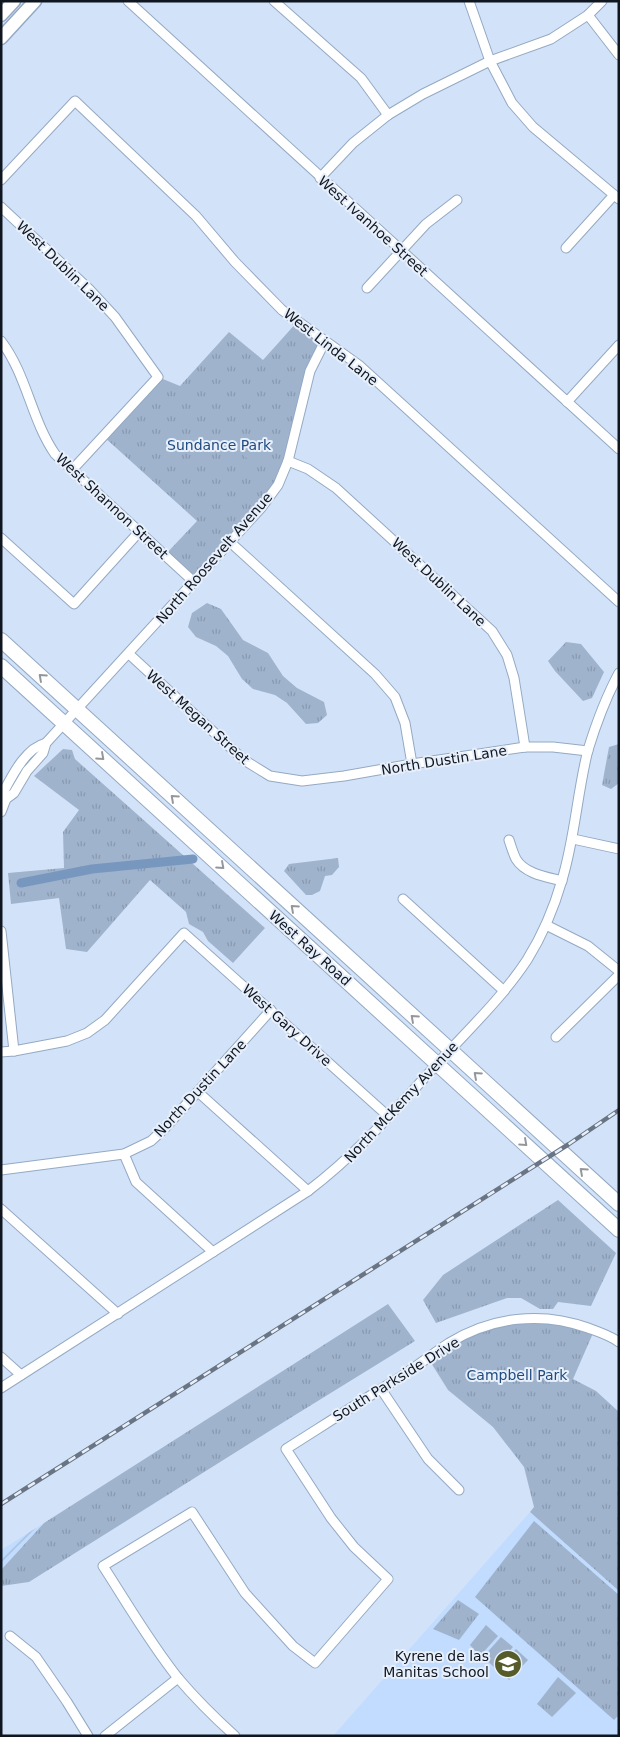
<svg xmlns="http://www.w3.org/2000/svg" width="620" height="1737" font-family="'DejaVu Sans',sans-serif">
<defs>
<pattern id="industrial-furrows" width="10" height="10" patternUnits="userSpaceOnUse" patternTransform="scale(1.25)"><rect width="10" height="10" fill="#c1dcfe"/><path d="M-1 1l2-2M0 10L10 0M9 11l2-2" fill="none" stroke="#a5bcd9"/></pattern>
<pattern id="grass-tufts" width="24" height="20" patternUnits="userSpaceOnUse" patternTransform="scale(1.25)"><rect width="24" height="20" fill="#9fb3cd"/><path d="M3 7l-1-3M5 7V3M7 7l1-3M15 17l-1-3M17 17v-4M19 17l1-3" fill="none" stroke="#8899b0"/></pattern>
</defs>
<rect width="100%" height="100%" fill="#d2e3f9"/>
<polygon fill="#c1dcfe" points="530,1512 619,1591 619,1736 333,1736"/>
<polygon fill="url(#industrial-furrows)" points="44,1523 1,1570 1,1550"/>
<g fill="url(#grass-tufts)">
<polygon points="298,321 325,341 310,371 278,485 194,582 165,555 197,521 103,436 158,377 180,386 229,332 263,360"/>
<polygon points="207,603 221,609 243,640 268,653 283,676 297,688 324,702 327,715 318,723 306,724 287,703 275,695 253,689 242,679 228,656 216,646 196,637 188,627 192,613"/>
<polygon points="566,642 581,644 604,672 592,698 583,701 555,671 548,661"/>
<polygon points="619,744 619,783 611,789 602,785 609,747"/>
<polygon points="63,749 72,750 75,759 265,928 233,963 208,941 203,932 189,924 186,912 150,880 87,952 66,949 59,898 11,904 8,873 64,868 63,832 79,810 34,776"/>
<polygon points="338,858 339,867 332,875 325,876 320,891 312,895 306,895 284,871 289,864"/>
<polygon points="558,1200 616,1253 591,1306 558,1302 553,1309 540,1309 521,1298 507,1298 436,1323 423,1300 443,1275"/>
<polygon points="388,1304 415,1341 287,1420 29,1582 1,1586 1,1570 44,1523"/>
<polygon points="543,1318 594,1331 573,1379 596,1391 619,1412 619,1591 530,1512 534,1507 524,1467 493,1427 448,1390 428,1358 474,1331"/>
<polygon points="534,1521 619,1595 619,1715 614,1720 475,1597"/>
<polygon points="458,1600 479,1614 459,1640 433,1629"/>
<polygon points="558,1677 576,1693 552,1717 537,1704"/>
</g>
<g fill="#9fb3cd">
<polygon points="260,427 276,439 255,464 240,453"/>
<polygon points="486,1625 498,1636 480,1656 470,1645"/>
<polygon points="501,1637 513,1647 495,1668 483,1657"/>
<polygon points="516,1649 528,1660 509,1680 498,1670"/>
</g>
<g fill="none" stroke-linecap="round" stroke-linejoin="round">
<polyline stroke="#7897bf" stroke-width="9" points="21,883 92,869 193,859"/>
<g stroke="#94a9c3" stroke-width="11">
<g id="minor">
<polyline points="128,1 619,449"/>
<polyline points="274,1 361,78 388,115"/>
<polyline points="469,1 490,61 512,103 533,127 619,199"/>
<polyline points="588,15 619,55"/>
<polyline points="320,178 353,143 388,115 423,94 490,61 551,39 588,15 602,1"/>
<polyline points="1,180 75,101 196,216 235,262 282,310 360,366 619,602"/>
<polyline points="1,207 89,289 115,317 158,377 72,470"/>
<polyline points="566,248 614,195"/>
<polyline points="367,288 426,224 457,200"/>
<path d="M1,341C27,375 31,419 55,454L194,582"/>
<polyline points="567,402 619,345"/>
<polyline points="288,461 308,469 336,488 492,631 507,655 514,678 525,747"/>
<polyline points="1,538 74,604 139,532"/>
<polyline points="230,542 375,674 395,697 405,723 412,764"/>
<polyline points="129,654 244,760 270,776 302,781 344,776 412,764 525,747 553,747 588,751"/>
<path d="M6,799L4,791C13,774 26,748 46,743"/>
<polyline points="1,812 6,799 14,793 27,771 43,753 46,743 261,508 278,485 288,461 310,371 325,341"/>
<polyline points="573,839 619,849"/>
<path d="M509,840C511,846 513,853 516,859C525,874 547,877 562,881"/>
<polyline points="403,899 504,991"/>
<polyline points="546,925 588,946 619,971"/>
<polyline points="1,931 14,1051"/>
<polyline points="556,1037 619,975"/>
<polyline points="1,1052 14,1051 67,1041 87,1033 105,1020 184,933 389,1117"/>
<polyline points="198,1092 308,1191"/>
<polyline points="124,1154 136,1182 213,1252"/>
<polyline points="1,1170 124,1154 151,1141 165,1128 271,1010"/>
<polyline points="1,1209 118,1314"/>
<polyline points="1,1357 21,1375"/>
<path d="M1,1388L308,1191C358,1153 396,1109 438,1063C468,1030 502,998 527,960C542,936 554,908 562,880C575,838 577,793 588,750C596,724 606,697 619,673"/>
<polyline points="381,1389 428,1459 459,1490"/>
<polyline points="10,1636 36,1657 67,1702 88,1736"/>
<polyline points="105,1736 178,1678"/>
<path d="M235,1736C215,1718 195,1698 178,1678C150,1643 127,1603 103,1566L192,1512L245,1593L293,1646L315,1663L388,1579L354,1547L331,1518L286,1449C324,1425 361,1401 399,1378C416,1367 432,1354 449,1343C492,1317 541,1311 588,1328C599,1332 609,1335 619,1342"/>
</g>
</g>
<g stroke="#94a9c3" stroke-width="15">
<g id="secondary">
<polyline points="1,15 14,1"/>
<polyline points="1,38 35,1"/>
</g>
</g>
<g stroke="#94a9c3" stroke-width="16">
<g id="primary">
<polyline points="1,640 619,1204"/>
<polyline points="1,666 619,1230"/>
</g>
</g>
<use href="#minor" stroke="#fff" stroke-width="9"/>
<use href="#secondary" stroke="#fff" stroke-width="12"/>
<use href="#primary" stroke="#fff" stroke-width="14"/>
<g stroke="#697484" stroke-width="4.5">
<polyline id="rail" points="1,1504 569,1144 619,1110"/>
</g>
<use href="#rail" stroke="#e7effb" stroke-width="2.5" stroke-dasharray="8" stroke-linecap="butt"/>
</g>
<defs><path id="oneway-chevron" d="M-2-3.5L2.5 0L-2 3.5" fill="none" stroke-width="1.6" stroke-linecap="round" stroke-linejoin="round" transform="scale(1.25)"/></defs>
<g stroke="#93969b">
<use href="#oneway-chevron" transform="translate(42 677) rotate(-138)"/>
<use href="#oneway-chevron" transform="translate(101 757) rotate(42)"/>
<use href="#oneway-chevron" transform="translate(174 798) rotate(-138)"/>
<use href="#oneway-chevron" transform="translate(221 866) rotate(42)"/>
<use href="#oneway-chevron" transform="translate(294 908) rotate(-138)"/>
<use href="#oneway-chevron" transform="translate(414 1018) rotate(-138)"/>
<use href="#oneway-chevron" transform="translate(477 1075) rotate(-138)"/>
<use href="#oneway-chevron" transform="translate(524 1143) rotate(42)"/>
<use href="#oneway-chevron" transform="translate(583 1171) rotate(-138)"/>
</g>
<defs>
<g id="school-disc" transform="scale(1.4375)"><circle r="9.5" fill="#555c2a" stroke="#e7effb"/><path d="M0-5L7-2L0 1L-7-2ZM-4 1L0 2.5L4 1V4Q0 6-4 4Z" fill="#fff"/></g>
</defs>
<g fill-rule="evenodd">
<use href="#school-disc" x="508" y="1664"/>
</g>
<g text-anchor="middle" stroke-width="4" stroke-linejoin="round" paint-order="stroke">
<g font-size="14" fill="#0f1620" stroke="#e7effb">
<text transform="translate(373 226) rotate(42)" y="5">West Ivanhoe Street</text>
<text transform="translate(63 266) rotate(44)" y="5">West Dublin Lane</text>
<text transform="translate(331 347) rotate(38)" y="5">West Linda Lane</text>
<text transform="translate(112 506) rotate(43)" y="5">West Shannon Street</text>
<text transform="translate(214 558) rotate(-49)" y="5">North Roosevelt Avenue</text>
<text transform="translate(439 582) rotate(43)" y="5">West Dublin Lane</text>
<text transform="translate(198 717) rotate(42)" y="5">West Megan Street</text>
<text transform="translate(444 760) rotate(-9)" y="5">North Dustin Lane</text>
<text transform="translate(310 948) rotate(42)" y="5">West Ray Road</text>
<text transform="translate(287 1025) rotate(42)" y="5">West Gary Drive</text>
<text transform="translate(200 1088) rotate(-47)" y="5">North Dustin Lane</text>
<text transform="translate(401 1102) rotate(-47)" y="5">North McKemy Avenue</text>
<text transform="translate(396 1379) rotate(-32)" y="5">South Parkside Drive</text>
</g>
<g font-size="14" fill="#204b7f" stroke="#e7effb">
<text x="219" y="450">Sundance Park</text>
<text x="517" y="1380">Campbell Park</text>
</g>
<g font-size="14" fill="#0f1620" stroke="#e7effb" text-anchor="end">
<text x="489" y="1661">Kyrene de las<tspan x="489" dy="16">Manitas School</tspan></text>
</g>
</g>
<rect width="620" height="1737" fill="none" stroke="#0f1620" stroke-width="5"/>
</svg>
